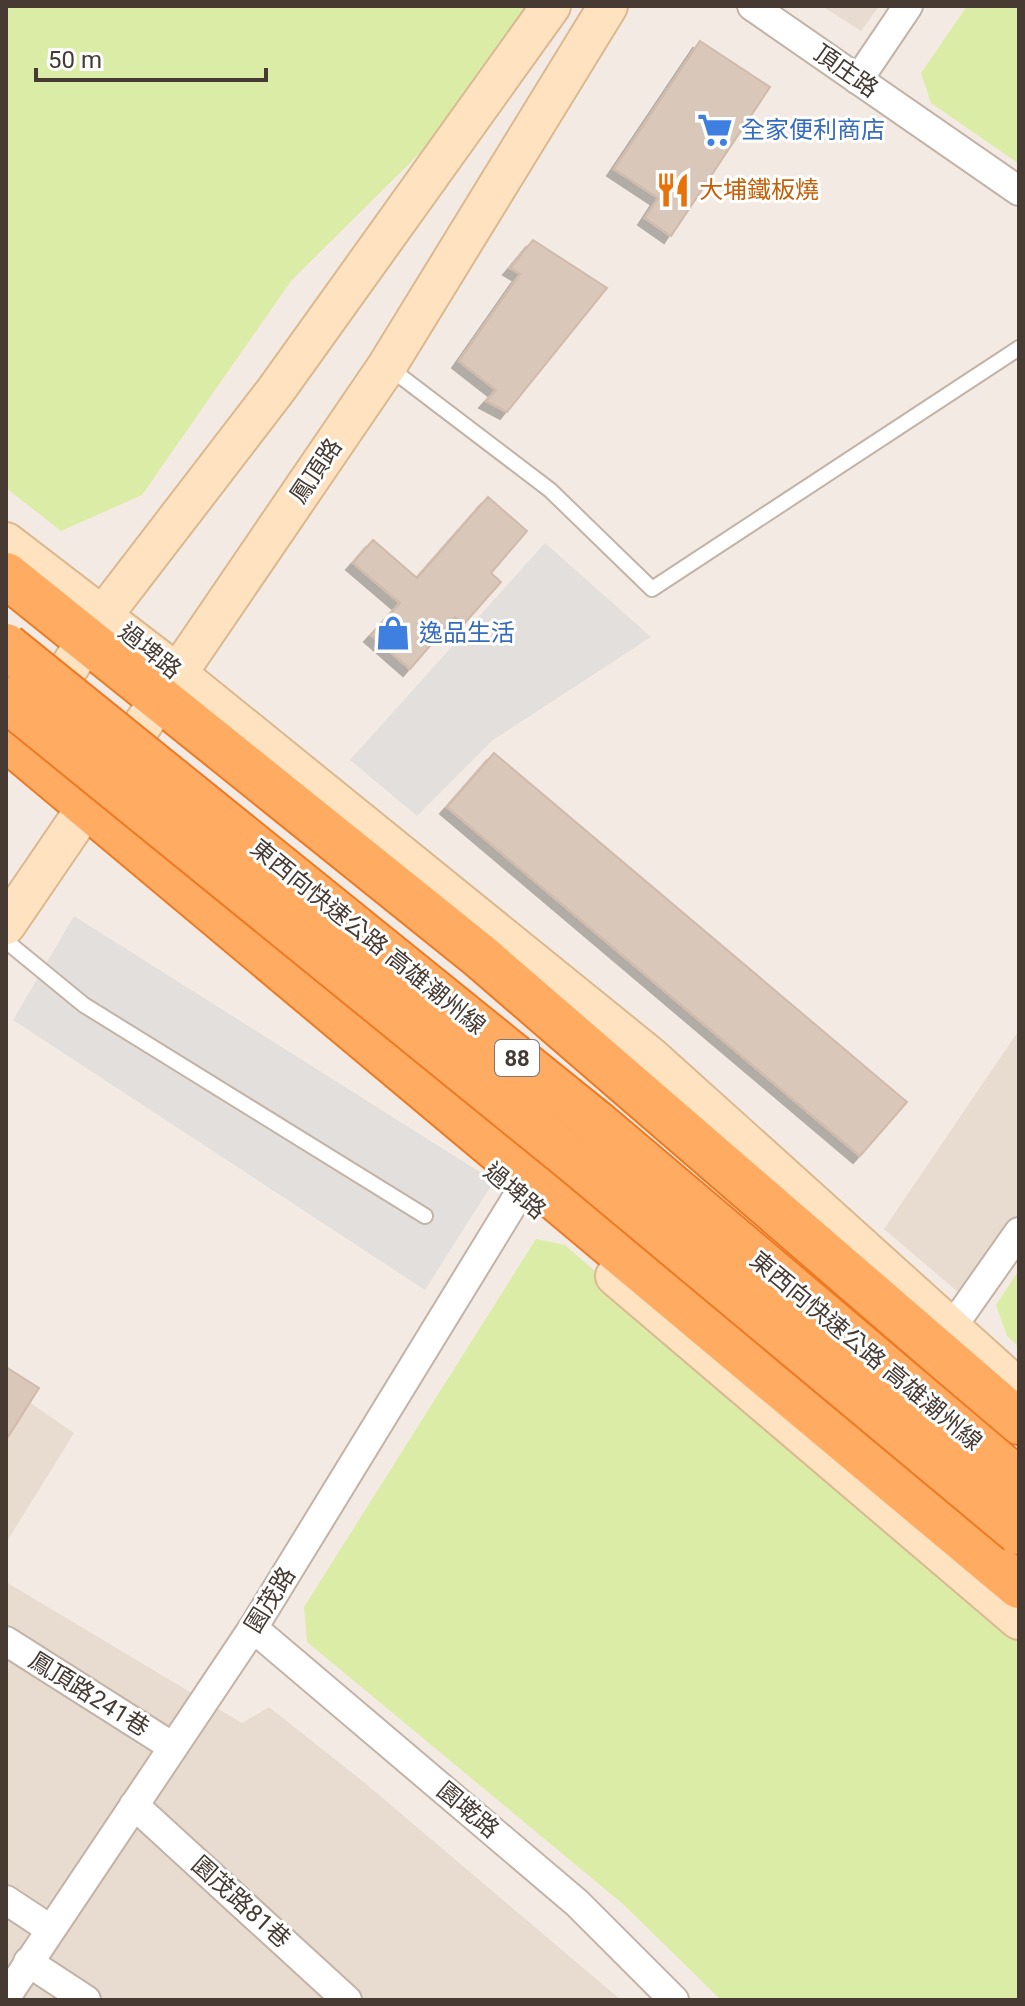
<svg xmlns="http://www.w3.org/2000/svg" width="1025" height="2006" font-family="Roboto,'Noto Sans TC',sans-serif">
<defs>
<filter id="shadow"><feDropShadow dx="-7" dy="7" stdDeviation="0" flood-color="#0004"/></filter>
</defs>
<rect width="100%" height="100%" fill="#f3ebe3"/>
<g fill="#e8dcd0">
<polygon points="822,6 879,6 861,31"/>
<polygon points="1019,1030 1019,1226 972,1304 884,1229"/>
<polygon points="6,1386 74,1433 6,1543"/>
<polygon points="6,1582 242,1723 269,1707 365,1783 621,2000 6,2000"/>
</g>
<g fill="#dbeca7">
<polygon points="6,6 526,6 425,148 291,281 142,495 61,531 6,488"/>
<polygon points="967,6 1019,6 1019,164 931,103 921,73"/>
<polygon points="536,1239 565,1245 1019,1641 1019,2000 721,2000 623,1904 307,1642 304,1607"/>
<polygon points="1019,1270 1019,1347 1007,1336 996,1305"/>
</g>
<g fill="#e3dfdc">
<polygon points="545,543 651,637 493,740 417,816 350,760"/>
<polygon points="74,916 494,1181 425,1290 13,1020"/>
</g>
<g fill="#d9c7ba" stroke="#d1baaa" stroke-width="2" filter="url(#shadow)">
<polygon points="700,41 770,87 671,236 645,218 658,198 614,169"/>
<polygon points="533,240 607,288 507,412 486,401 496,390 459,361 520,274 510,268"/>
<polygon points="488,497 527,531 491,573 501,582 463,625 455,617 410,669 371,635 400,603 353,563 373,540 417,578"/>
<polygon points="494,753 907,1102 860,1156 447,807"/>
<polygon points="6,1367 39,1388 6,1440"/>
</g>
<g fill="none" stroke-linecap="round" stroke-linejoin="round">
<g stroke="#c3b3a7" stroke-width="18">
<g id="lane">
<polyline points="387,366 550,490 652,589 1019,348"/>
<polyline points="6,941 84,1005 425,1216"/>
</g>
</g>
<g stroke="#c3b3a7" stroke-width="32">
<g id="street">
<polyline points="752,6 1019,191"/>
<polyline points="858,80 908,6"/>
<polyline points="950,1330 1019,1232"/>
<polyline points="253,1628 577,1903 674,2000"/>
<polyline points="6,1641 173,1747"/>
<polyline points="134,1805 347,2000"/>
<polyline points="6,1900 50,1929"/>
<polyline points="28,1962 86,2000"/>
<polyline points="6,1997 253,1628 519,1194"/>
</g>
</g>
<g stroke="#dbb88f" stroke-width="42">
<g id="secondary">
<polyline points="6,542 178,674 651,1057 1019,1389"/>
<polyline points="40,712 104,614 276,390 551,6"/>
<polyline points="6,925 387,366 608,6"/>
<polyline points="615,1276 1019,1620"/>
</g>
</g>
<g stroke="#ed7a23" stroke-width="48">
<g id="highway">
<polyline points="6,575 480,956 1019,1422"/>
<polyline points="6,738 1019,1586"/>
</g>
</g>
<use href="#lane" stroke="#fff" stroke-width="14"/>
<use href="#street" stroke="#fff" stroke-width="28"/>
<use href="#secondary" stroke="#ffe3c1" stroke-width="38"/>
<use href="#highway" stroke="#ffab62" stroke-width="44"/>
<g stroke="#ed7a23" stroke-width="48" stroke-linecap="butt">
<g id="highway-bridge">
<polyline points="6,646 599,1125 1019,1481"/>
<polyline points="6,699 573,1160 1019,1532"/>
</g>
</g>
<use href="#highway-bridge" stroke="#ffab62" stroke-width="44"/>
</g>
<defs>
<g id="supermarket-bare" transform="scale(2.76)"><path d="M-6-5.5h2.5l.6 2H6L4.5 2H-2.5L-4.4-4H-6ZM-1.5 3.2a1.3 1.3 0 1 0 .1 0ZM3 3.2a1.3 1.3 0 1 0 .1 0Z" fill="#3f7fe0" stroke="#fff" stroke-width="2.5" paint-order="stroke"/></g>
<g id="restaurant-bare" transform="scale(2.76)"><path d="M-5-6h1v4h1v-4h1v4h1v-4h1v5L-1.5 .5V6h-2V.5L-5-1ZM5-6V6H3V1.5H1.5Q1.5-4 5-6Z" fill="#e8710a" stroke="#fff" stroke-width="2.5" paint-order="stroke"/></g>
<g id="shop-bare" transform="scale(2.76)"><path d="M-5-2.5h2.3a2.7 3.5 0 0 1 5.4 0H5L5.5 6h-11ZM-1.5-2.5h3a1.5 2.3 0 0 0-3 0Z" fill="#3f7fe0" stroke="#fff" stroke-width="2.5" paint-order="stroke"/></g>
</defs>
<g fill-rule="evenodd">
<use href="#supermarket-bare" x="715" y="130"/>
<use href="#restaurant-bare" x="673" y="190"/>
<use href="#shop-bare" x="393" y="633"/>
</g>
<g text-anchor="middle" stroke-width="6" stroke-linejoin="round" paint-order="stroke">
<rect fill="#fff" stroke="#7e7570" stroke-width="2" x="495" y="1040" width="44" height="36" rx="6"/>
<g font-size="22" font-weight="bold" fill="#463a32">
<text x="517" y="1066">88</text>
</g>
<g font-size="24" fill="#463a32" stroke="#fff">
<text transform="translate(846 71) rotate(35)" y="8">頂庄路</text>
<text transform="translate(316 471) rotate(-56)" y="8">鳳頂路</text>
<text transform="translate(150 651) rotate(39)" y="8">過埤路</text>
<text transform="translate(368 937) rotate(39)" y="8">東西向快速公路 高雄潮州線</text>
<text transform="translate(515 1191) rotate(40)" y="8">過埤路</text>
<text transform="translate(866 1351) rotate(40)" y="8">東西向快速公路 高雄潮州線</text>
<text transform="translate(270 1600) rotate(-58)" y="8">園茂路</text>
<text transform="translate(89 1694) rotate(32)" y="8">鳳頂路241巷</text>
<text transform="translate(468 1810) rotate(40)" y="8">園墘路</text>
<text transform="translate(241 1902) rotate(42)" y="8">園茂路81巷</text>
</g>
<g font-size="24" fill="#366cbe" stroke="#fff" text-anchor="start">
<text x="741" y="138">全家便利商店</text>
<text x="419" y="641">逸品生活</text>
</g>
<g font-size="24" fill="#c56008" stroke="#fff" text-anchor="start">
<text x="699" y="198">大埔鐵板燒</text>
</g>
</g>
<rect width="1025" height="2006" fill="none" stroke="#463a32" stroke-width="16"/>
<path d="M36 68v12h230v-12" fill="none" stroke="#463a32" stroke-width="4"/>
<text x="48" y="68" font-size="24" fill="#463a32" stroke="#ffffff" stroke-width="6" paint-order="stroke">50 m</text>
</svg>
